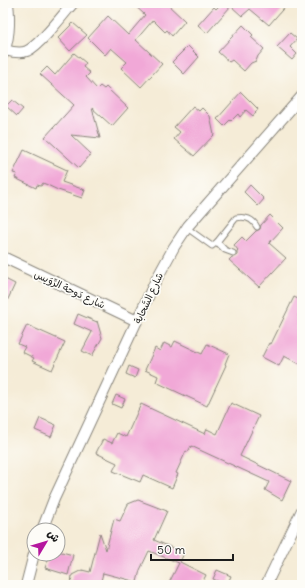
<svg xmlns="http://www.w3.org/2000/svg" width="305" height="588" font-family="Delius,'Playpen Sans Arabic',sans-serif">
<rect width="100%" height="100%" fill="#fdfcf7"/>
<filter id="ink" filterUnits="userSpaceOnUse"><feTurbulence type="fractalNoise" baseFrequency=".025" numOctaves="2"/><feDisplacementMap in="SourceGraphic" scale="8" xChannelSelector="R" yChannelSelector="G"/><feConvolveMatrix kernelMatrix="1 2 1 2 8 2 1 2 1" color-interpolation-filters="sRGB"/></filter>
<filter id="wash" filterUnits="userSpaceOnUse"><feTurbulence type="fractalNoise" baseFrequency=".012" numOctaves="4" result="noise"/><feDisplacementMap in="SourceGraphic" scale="16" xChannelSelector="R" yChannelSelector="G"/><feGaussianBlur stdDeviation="0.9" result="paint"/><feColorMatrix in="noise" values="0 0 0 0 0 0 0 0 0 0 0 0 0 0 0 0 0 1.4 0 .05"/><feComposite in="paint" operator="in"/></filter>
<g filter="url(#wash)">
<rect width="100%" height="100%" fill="#f5ecd7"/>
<g id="blocks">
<g fill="#f1a8d7">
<polygon points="132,3 166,3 185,21 172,36 167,30 165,32 153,20 136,40 162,64 141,87 121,68 127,62 111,48 105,55 88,38 108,16 128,35 145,15"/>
<polygon points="222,3 288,3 269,25 250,9 242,16 231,6 207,33 198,25 214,7 216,9"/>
<polygon points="73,23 87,35 70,51 58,38"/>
<polygon points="243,25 253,35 251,37 264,49 258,56 256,61 251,63 244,71 232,60 229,62 218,52"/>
<polygon points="290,33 297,39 290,47 297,54 292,60 277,47"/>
<polygon points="188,46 199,57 184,74 172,62"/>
<polygon points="74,53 86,63 83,67 90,73 86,77 97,89 100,86 104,89 106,87 128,108 112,126 92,108 100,138 71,135 91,154 79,168 45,137 74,105 40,74 47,67 55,75"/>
<polygon points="241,92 258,109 253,116 246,110 240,117 238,114 231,121 230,120 224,126 217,119"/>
<polygon points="12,100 23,109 17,116 6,106"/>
<polygon points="193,106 199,111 202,108 210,116 214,135 194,156 174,139 180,132 174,127"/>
<polygon points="24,150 67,170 62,182 85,190 82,198 58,190 43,183 41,186 37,185 36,188 15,178 17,174 13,173"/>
<polygon points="250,185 264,199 258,206 244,192"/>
<polygon points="270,215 283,228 269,243 286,258 259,287 229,260 232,257 234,257 237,255 237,251 238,250 234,245 242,237 246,241 256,231 260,229 261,225"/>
<polygon points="5,279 15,284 3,310 3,284"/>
<polygon points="294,297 302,301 302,307 298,316 302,318 302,365 284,356 279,366 262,357 269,343 271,344"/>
<polygon points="78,314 97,322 97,321 102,338 92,356 82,351 92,332 74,324"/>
<polygon points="27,325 65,342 52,370 32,361 34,358 22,352 25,347 18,344"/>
<polygon points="175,341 202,354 207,344 229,354 225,364 226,365 207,406 156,382 158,376 145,370 155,348 160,351 164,343 172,347"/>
<polygon points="129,366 138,370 135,378 126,374"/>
<polygon points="116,395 125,399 121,408 112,404"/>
<polygon points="231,403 259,416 240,456 291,481 282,500 265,490 269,482 191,446 188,452 186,451 176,473 178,474 172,488 143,475 140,482 113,471 117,463 96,453 103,439 112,443 117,433 126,437 141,404 205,434 207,429 217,434"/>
<polygon points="40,418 56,425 51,437 35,430"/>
<polygon points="138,500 167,511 154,540 184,553 180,562 206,575 201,585 168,585 179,563 149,551 140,570 137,582 103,573 100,585 71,585 72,575 82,570 90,572 100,533 106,550 114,519 120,521 128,504"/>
<polygon points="58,551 73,555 68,575 45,568 50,554 58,554"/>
<polygon points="217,570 231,576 227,585 213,579"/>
</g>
</g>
</g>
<g filter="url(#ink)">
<use href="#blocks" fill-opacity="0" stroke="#88847a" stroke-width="1"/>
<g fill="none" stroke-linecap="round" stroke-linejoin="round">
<g stroke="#88847a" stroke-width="7">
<g id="service">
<path d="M187,228L212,246L217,242L236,218C245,216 253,219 257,227"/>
<polyline points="217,242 225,250 233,253"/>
</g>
</g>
<g stroke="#88847a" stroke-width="12">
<g id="minor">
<path d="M5,50C12,52 20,54 27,51C41,44 62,16 73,3"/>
<path d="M3,54C10,38 10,20 8,3"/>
<polyline points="3,257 137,321"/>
<polyline points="42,530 54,499 155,282 174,247 188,226 302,96"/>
<polyline points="26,585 34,554"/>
<polyline points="266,585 302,510"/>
</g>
</g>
<use href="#service" stroke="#fff" stroke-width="5"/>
<use href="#minor" stroke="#fff" stroke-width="10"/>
</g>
</g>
<g text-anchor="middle" stroke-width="3.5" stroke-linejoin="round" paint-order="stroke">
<g font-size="10" fill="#1c1c1c" stroke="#fdfcf7">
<text transform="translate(70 289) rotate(25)" y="4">شارع دَوحة الرِّوَيس</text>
<text transform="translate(148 298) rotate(-65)" y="4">شارع السَّحابة</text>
</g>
</g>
<rect width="305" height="588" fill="none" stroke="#fdfcf7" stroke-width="16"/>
<g transform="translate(46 542) rotate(52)"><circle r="19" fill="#fdfcf7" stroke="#a3a29f"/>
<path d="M0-3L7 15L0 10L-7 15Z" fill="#b5179e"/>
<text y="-6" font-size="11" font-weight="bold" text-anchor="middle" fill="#1c1c1c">ش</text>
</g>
<path d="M151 554v6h82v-6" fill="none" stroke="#1c1c1c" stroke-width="2"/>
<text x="157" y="554" font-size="12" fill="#1c1c1c" stroke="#fdfcf7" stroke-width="3" paint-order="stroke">50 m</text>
</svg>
